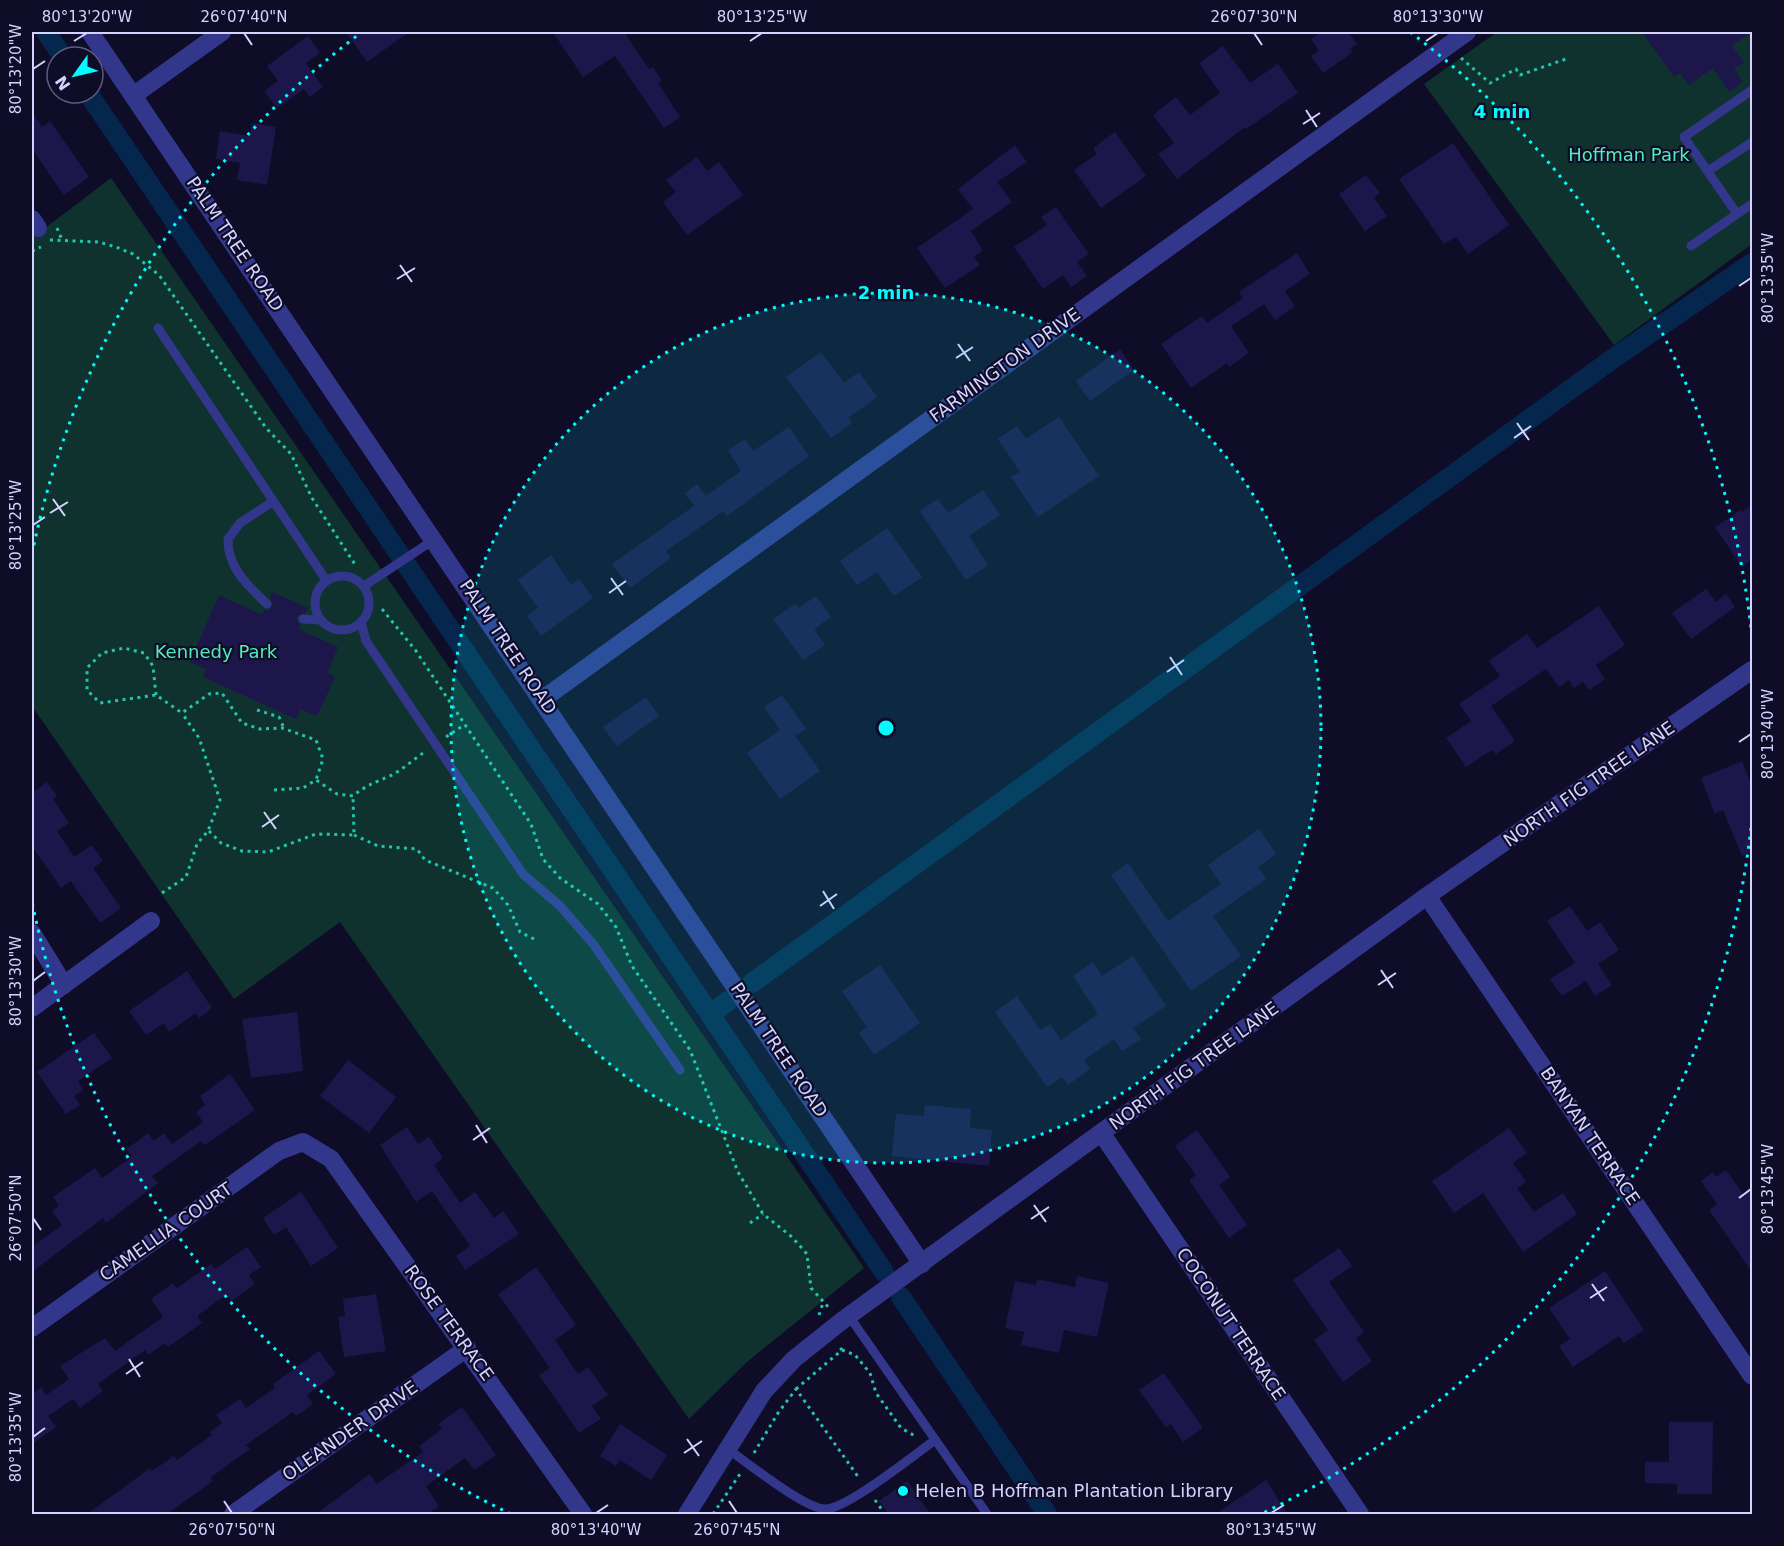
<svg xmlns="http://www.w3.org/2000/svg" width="1784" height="1546" font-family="'DejaVu Sans',sans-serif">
<rect width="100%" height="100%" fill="#0f0c28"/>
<g fill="#0f322e">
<polygon points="1497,32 1752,32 1752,244 1614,345 1424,84"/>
<polygon points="111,178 864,1268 748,1361 689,1419 340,922 234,999 32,706 32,238"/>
</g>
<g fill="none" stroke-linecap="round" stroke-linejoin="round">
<g stroke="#06274d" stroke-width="20">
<polyline points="46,32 63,57"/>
<polyline points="88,93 884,1272"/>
<polyline points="752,983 1611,360 1752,263"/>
<polyline points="711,1014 728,1001"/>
<polyline points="901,1297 1047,1514"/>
</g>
</g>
<g fill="#1c164b">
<polygon points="346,32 409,32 367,62"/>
<polygon points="553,32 624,32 649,69 653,67 662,81 658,83 680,117 664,128 615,56 583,77"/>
<polygon points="1321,32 1348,32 1357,44 1350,49 1353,52 1323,73 1311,56 1319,51 1311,39"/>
<polygon points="1642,32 1752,32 1732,46 1744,62 1734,69 1743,82 1729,92 1713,68 1689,85 1680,73 1674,77"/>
<polygon points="308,36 320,53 306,63 323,87 310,97 304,89 277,108 264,91 278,81 267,66"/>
<polygon points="1223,46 1250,83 1278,64 1298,93 1246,129 1245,127 1177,179 1158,154 1174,143 1153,115 1176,97 1190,115 1220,93 1199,63"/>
<polygon points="32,112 42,127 50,121 89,177 64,195 32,149"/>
<polygon points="252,123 276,127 267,185 237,180 240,163 216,159 220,131 250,136"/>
<polygon points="1115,132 1146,176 1101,208 1074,170 1097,154 1093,148"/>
<polygon points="1453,143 1509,225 1468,254 1456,237 1444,244 1399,179"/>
<polygon points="1015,145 1027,162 997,182 1012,202 971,231 983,250 974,257 980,265 945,288 917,248 973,209 958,189"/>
<polygon points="697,157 707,171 719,162 743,195 687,235 663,202 676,192 666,180"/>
<polygon points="1366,175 1380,193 1374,198 1387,216 1365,231 1339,194"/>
<polygon points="1056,207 1089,254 1077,262 1087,276 1071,287 1063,275 1043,289 1014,247 1047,225 1041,217"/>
<polygon points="1297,253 1310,274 1285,291 1295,306 1275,320 1264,304 1231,326 1249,353 1229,367 1227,363 1191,388 1161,344 1202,316 1207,323 1243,298 1239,292"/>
<polygon points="1120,349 1134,370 1090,401 1076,381"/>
<polygon points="821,352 844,383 859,372 877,397 848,418 852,423 831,438 786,377"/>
<polygon points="1059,417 1099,476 1038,517 1011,477 1020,472 998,439 1017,426 1026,439"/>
<polygon points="789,427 809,456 727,516 723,511 666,551 671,558 630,588 612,564 694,506 685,493 697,484 706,496 741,471 728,450 745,439 753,451"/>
<polygon points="983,490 1000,515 969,536 988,565 966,580 920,511 938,499 948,513"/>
<polygon points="1752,505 1752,559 1742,567 1715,527 1741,510 1742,512"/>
<polygon points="887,528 922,577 894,596 877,572 857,585 840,561"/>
<polygon points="551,555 571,585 579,579 593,598 541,636 527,616 538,608 518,580"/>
<polygon points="1706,589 1716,602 1726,594 1735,607 1691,639 1672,613"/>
<polygon points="272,592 308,608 306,612 297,616 297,621 300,625 298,629 338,647 327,673 335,677 317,716 300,709 296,719 203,677 206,669 190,662 219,595 262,615 264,610 269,610 273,606 270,597"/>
<polygon points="816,596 831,617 814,629 825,645 803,660 773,619 795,604 799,608"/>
<polygon points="1599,606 1625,645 1596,665 1605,679 1589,690 1583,682 1574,688 1569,680 1559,687 1546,669 1491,706 1515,741 1496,754 1492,750 1466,767 1446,738 1471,721 1459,704 1500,676 1489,661 1527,634 1537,648"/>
<polygon points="782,695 806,729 795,736 820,771 780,799 747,753 780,730 764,707"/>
<polygon points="646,697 659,716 617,746 603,727"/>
<polygon points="1742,761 1752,786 1752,852 1742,856 1723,810 1715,814 1701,778"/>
<polygon points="47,782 57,796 53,799 69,823 57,831 74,857 92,845 103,861 93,868 121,908 100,923 71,881 61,888 32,846 32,793"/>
<polygon points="1259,829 1276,854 1258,867 1266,879 1213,916 1241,956 1191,991 1111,875 1128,863 1168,921 1221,884 1208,865"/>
<polygon points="1570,906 1587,931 1600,922 1619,950 1598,964 1612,985 1595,996 1586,981 1562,996 1550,979 1575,963 1547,921"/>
<polygon points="1133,956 1166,1006 1133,1028 1141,1039 1122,1051 1114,1039 1084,1060 1090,1069 1068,1085 1062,1077 1047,1087 995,1012 1017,996 1040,1030 1050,1024 1061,1040 1098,1014 1073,976 1093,962 1102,976"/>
<polygon points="880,965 920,1023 874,1055 859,1033 867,1027 842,991"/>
<polygon points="187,971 212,1008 199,1018 196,1013 169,1032 164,1023 146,1035 129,1011"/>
<polygon points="297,1012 303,1071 251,1078 242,1019"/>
<polygon points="94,1033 112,1058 78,1081 83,1090 74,1096 80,1105 66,1114 37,1072"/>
<polygon points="348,1060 396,1097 369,1133 320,1096"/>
<polygon points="230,1074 255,1110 205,1145 201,1141 152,1176 158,1183 106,1223 103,1218 32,1272 32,1247 62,1225 52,1211 59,1206 53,1197 95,1168 102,1178 132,1157 127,1149 148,1133 154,1141 164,1133 172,1144 203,1122 196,1112 205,1105 200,1096"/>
<polygon points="925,1105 971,1109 970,1128 992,1130 989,1166 892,1156 896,1114 924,1116"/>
<polygon points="407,1127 418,1144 429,1137 443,1158 434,1165 460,1203 475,1192 494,1218 503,1211 519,1234 465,1270 456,1256 470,1246 432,1191 416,1202 380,1145"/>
<polygon points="1509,1128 1527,1153 1513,1163 1526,1182 1517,1188 1534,1212 1563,1193 1577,1214 1523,1252 1483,1193 1454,1213 1432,1181"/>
<polygon points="1197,1130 1230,1177 1219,1185 1247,1225 1229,1238 1189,1180 1196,1175 1175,1146"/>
<polygon points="1726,1170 1743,1194 1752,1187 1752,1272 1709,1210 1717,1204 1701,1181 1713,1172 1716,1177"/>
<polygon points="301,1192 338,1248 311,1266 286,1227 274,1235 263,1218"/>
<polygon points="247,1247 261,1267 249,1275 255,1284 231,1301 227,1294 197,1316 202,1323 168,1347 165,1343 148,1355 145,1350 98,1384 103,1391 80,1408 73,1399 48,1416 56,1427 32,1444 32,1394 41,1387 46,1395 69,1379 60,1366 105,1338 115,1351 163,1317 151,1299 173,1283 177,1288 211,1264 215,1269"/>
<polygon points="1339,1248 1352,1266 1329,1282 1364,1332 1356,1338 1372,1361 1343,1382 1314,1340 1328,1330 1293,1280"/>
<polygon points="536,1267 576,1325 555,1340 578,1374 588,1367 608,1395 592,1406 601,1419 579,1433 539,1375 550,1368 498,1294"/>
<polygon points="1605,1271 1644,1330 1624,1343 1619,1336 1573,1367 1559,1346 1570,1339 1549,1308"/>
<polygon points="1077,1276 1109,1283 1097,1337 1064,1330 1059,1353 1021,1345 1024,1332 1005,1328 1015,1281 1036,1285 1037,1279 1075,1287"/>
<polygon points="376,1294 386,1351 344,1357 338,1317 345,1316 343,1299"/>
<polygon points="319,1351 336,1374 307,1395 313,1404 296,1416 293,1412 246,1445 250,1449 210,1478 213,1481 166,1515 86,1515 150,1468 152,1471 174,1456 177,1460 212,1435 210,1432 222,1423 216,1415 240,1399 246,1408 275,1388 273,1384"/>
<polygon points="1164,1373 1203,1428 1183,1442 1171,1424 1166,1427 1139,1390"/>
<polygon points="462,1407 496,1455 474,1470 465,1458 426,1486 439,1506 426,1515 315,1515 370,1474 377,1484 423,1452 419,1446 442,1429 438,1424"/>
<polygon points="1669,1422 1713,1422 1712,1494 1677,1494 1677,1484 1645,1483 1645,1462 1669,1462"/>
<polygon points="620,1424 667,1455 651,1480 620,1460 616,1466 600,1456"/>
<polygon points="1266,1480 1288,1515 1214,1515"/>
<polygon points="907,1481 931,1515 889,1515 879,1501"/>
</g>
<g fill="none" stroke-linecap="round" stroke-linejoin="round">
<g stroke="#21c5ab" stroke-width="3" stroke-dasharray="3 4.5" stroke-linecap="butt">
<polyline points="1461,58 1490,83 1516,69 1520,75 1566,59"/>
<polyline points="57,228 62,240"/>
<polyline points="50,240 99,242 116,247 133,254 159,275 266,428 291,454 312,498 356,566"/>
<polyline points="32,251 41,247"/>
<polyline points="382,609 416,651 519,806 531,824 543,859 560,878 598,904 616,927 632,966 690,1050 738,1172 763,1214 792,1237 807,1254 811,1288 830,1309"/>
<polyline points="156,695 153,666 144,653 124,648 102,653 87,668 87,690 100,703 156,695 182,713 209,694 222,693 242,723 260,729 282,728 316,740 323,759 316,780"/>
<polyline points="257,710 279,717 284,728"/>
<polyline points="446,737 464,725"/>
<path d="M274,790L303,788L316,780L337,794L353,796C368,784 374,783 390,776C402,770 414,759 426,751"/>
<polyline points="209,831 221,843 242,851 268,852 316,834 354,835 353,796"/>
<polyline points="354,835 378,846 417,849 425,860 493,888 508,905 520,932 538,941"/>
<polyline points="162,893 186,877 197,844 208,831 220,800 199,738 182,713"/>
<polyline points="750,1223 763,1214"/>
<polyline points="819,1315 823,1303"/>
<polyline points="842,1350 855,1355 870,1373 876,1393 901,1428 915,1436"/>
<polyline points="796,1389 842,1350 838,1345"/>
<polyline points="754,1453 778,1413 796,1389 859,1478"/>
<polyline points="875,1500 882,1510"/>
<polyline points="713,1514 740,1474"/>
</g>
<g stroke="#32378c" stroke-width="9">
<polyline points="1708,171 1752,142"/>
<polyline points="1737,214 1752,204"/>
<polyline points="1691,246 1737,214 1684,137 1752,90"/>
<polyline points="158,328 326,580"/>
<circle cx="342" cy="603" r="27"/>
<polyline points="364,586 435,539"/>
<path d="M267,604C248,586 227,567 228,539L240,523L272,502"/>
<polyline points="303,619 321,620"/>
<polyline points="361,622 366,641 523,874 561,907 594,945 680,1070"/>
<polyline points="849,1316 987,1514"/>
<path d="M726,1448C747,1462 803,1508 825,1509C847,1509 914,1455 935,1440"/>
</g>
<g stroke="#32378c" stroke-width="18">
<polyline points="90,32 922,1264"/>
<polyline points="134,95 222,32"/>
<polyline points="32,219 38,228"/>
<polyline points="543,699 1467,32"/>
<polyline points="1427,896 1752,1376"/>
<polyline points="32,933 64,985"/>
<polyline points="32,1008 151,921"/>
<polyline points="1102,1134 1360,1514"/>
<polyline points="32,1328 279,1151 303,1142 331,1159 583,1514"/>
<polyline points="233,1514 467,1348"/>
<polyline points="687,1514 764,1391 794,1359 843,1320 1427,896 1752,670"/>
</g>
</g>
<path fill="none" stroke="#d4d3ff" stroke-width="2" d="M244,33L252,45M1254,33L1262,45M74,41L87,33M750,41L762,33M1426,41L1438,33M33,69L45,61M1306,110L1317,127M1303,124L1320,113M400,265L412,282M397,279L415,268M1739,286L1751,278M958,344L970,361M956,358L973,347M1517,423L1529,440M1514,438L1531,426M53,499L65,516M50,513L68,502M33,525L45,517M611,578L623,595M609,593L626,581M1170,657L1182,675M1167,672L1184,660M1739,742L1751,734M264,812L276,829M262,827L279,815M823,891L834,909M820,906L837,894M1381,970L1393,988M33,981L45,972M1378,985L1396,973M476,1125L487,1143M473,1140L490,1128M1739,1198L1751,1189M1034,1205L1046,1222M33,1218L41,1230M1031,1219L1049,1207M1592,1284L1604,1301M1590,1298L1607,1287M129,1359L140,1377M126,1374L143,1362M33,1437L45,1428M687,1439L699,1456M684,1453L702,1441M224,1501L232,1513M729,1501L737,1513M596,1513L608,1505M1271,1513L1284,1505"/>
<circle cx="886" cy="728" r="435" fill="#00fcfe" fill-opacity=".12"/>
<g fill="none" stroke="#00fcfe" stroke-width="3" stroke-dasharray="3 6">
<circle cx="886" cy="728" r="435"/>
<path d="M1752 819A871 871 0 0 1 1261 1514M511 1514A871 871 0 0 1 32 902M32 554A871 871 0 0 1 362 32M1410 32A871 871 0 0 1 1752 637"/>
</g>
<circle fill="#00fcfe" stroke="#0f0c28" stroke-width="2" cx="903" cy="1491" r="6"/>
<g text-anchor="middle" stroke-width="4.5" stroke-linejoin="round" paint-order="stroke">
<g font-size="18" fill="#51edb7" stroke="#0f0c28">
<text x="1629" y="161">Hoffman Park</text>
<text x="216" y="658">Kennedy Park</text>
</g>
<g font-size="18" fill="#d4d3ff" stroke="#0f0c28">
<text transform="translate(235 244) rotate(56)" y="6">PALM TREE ROAD</text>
<text transform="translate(1005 365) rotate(-36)" y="6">FARMINGTON DRIVE</text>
<text transform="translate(508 647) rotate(56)" y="6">PALM TREE ROAD</text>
<text transform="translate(1589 784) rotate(-35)" y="6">NORTH FIG TREE LANE</text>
<text transform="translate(779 1050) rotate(56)" y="6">PALM TREE ROAD</text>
<text transform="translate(1194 1066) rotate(-36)" y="6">NORTH FIG TREE LANE</text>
<text transform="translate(1590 1136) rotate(56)" y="6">BANYAN TERRACE</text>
<text transform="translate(166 1232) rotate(-35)" y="6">CAMELLIA COURT</text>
<text transform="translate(449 1323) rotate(54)" y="6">ROSE TERRACE</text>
<text transform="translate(1231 1324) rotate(56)" y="6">COCONUT TERRACE</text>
<text transform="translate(350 1431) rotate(-35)" y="6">OLEANDER DRIVE</text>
</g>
<g font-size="18" fill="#d4d3ff" stroke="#0f0c28" text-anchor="start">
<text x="915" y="1497">Helen B Hoffman Plantation Library</text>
</g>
</g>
<circle cx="886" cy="728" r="9" fill="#00fcfe" stroke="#0f0c28" stroke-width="3"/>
<g font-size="18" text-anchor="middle" font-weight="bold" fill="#00fcfe" stroke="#0f0c28" stroke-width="4.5" stroke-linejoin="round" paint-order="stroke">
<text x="1502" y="118">4 min</text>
<text x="886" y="299">2 min</text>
</g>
<rect width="1784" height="1546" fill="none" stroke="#0f0c28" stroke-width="66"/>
<g transform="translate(75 75) rotate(236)"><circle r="28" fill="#0f0c28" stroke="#5e5c7e" stroke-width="1.5"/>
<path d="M0-4.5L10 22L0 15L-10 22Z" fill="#00fcfe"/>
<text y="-9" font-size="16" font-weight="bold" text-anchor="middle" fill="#d4d3ff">N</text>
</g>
<rect x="33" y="33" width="1718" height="1480" fill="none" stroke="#d4d3ff" stroke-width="2"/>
<g font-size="15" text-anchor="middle" fill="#d4d3ff">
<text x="87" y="22">80°13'20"W</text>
<text x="244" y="22">26°07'40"N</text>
<text x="762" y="22">80°13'25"W</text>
<text x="1254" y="22">26°07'30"N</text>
<text x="1438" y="22">80°13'30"W</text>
<text transform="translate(16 69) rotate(-90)" y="5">80°13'20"W</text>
<text transform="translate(1768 278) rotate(-90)" y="5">80°13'35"W</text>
<text transform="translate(16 525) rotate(-90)" y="5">80°13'25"W</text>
<text transform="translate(1768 734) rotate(-90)" y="5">80°13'40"W</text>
<text transform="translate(16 981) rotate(-90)" y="5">80°13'30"W</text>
<text transform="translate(1768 1189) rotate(-90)" y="5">80°13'45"W</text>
<text transform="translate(16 1218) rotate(-90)" y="5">26°07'50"N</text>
<text transform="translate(16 1437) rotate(-90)" y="5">80°13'35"W</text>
<text x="232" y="1535">26°07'50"N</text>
<text x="596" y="1535">80°13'40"W</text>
<text x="737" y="1535">26°07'45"N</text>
<text x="1271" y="1535">80°13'45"W</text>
</g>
</svg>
